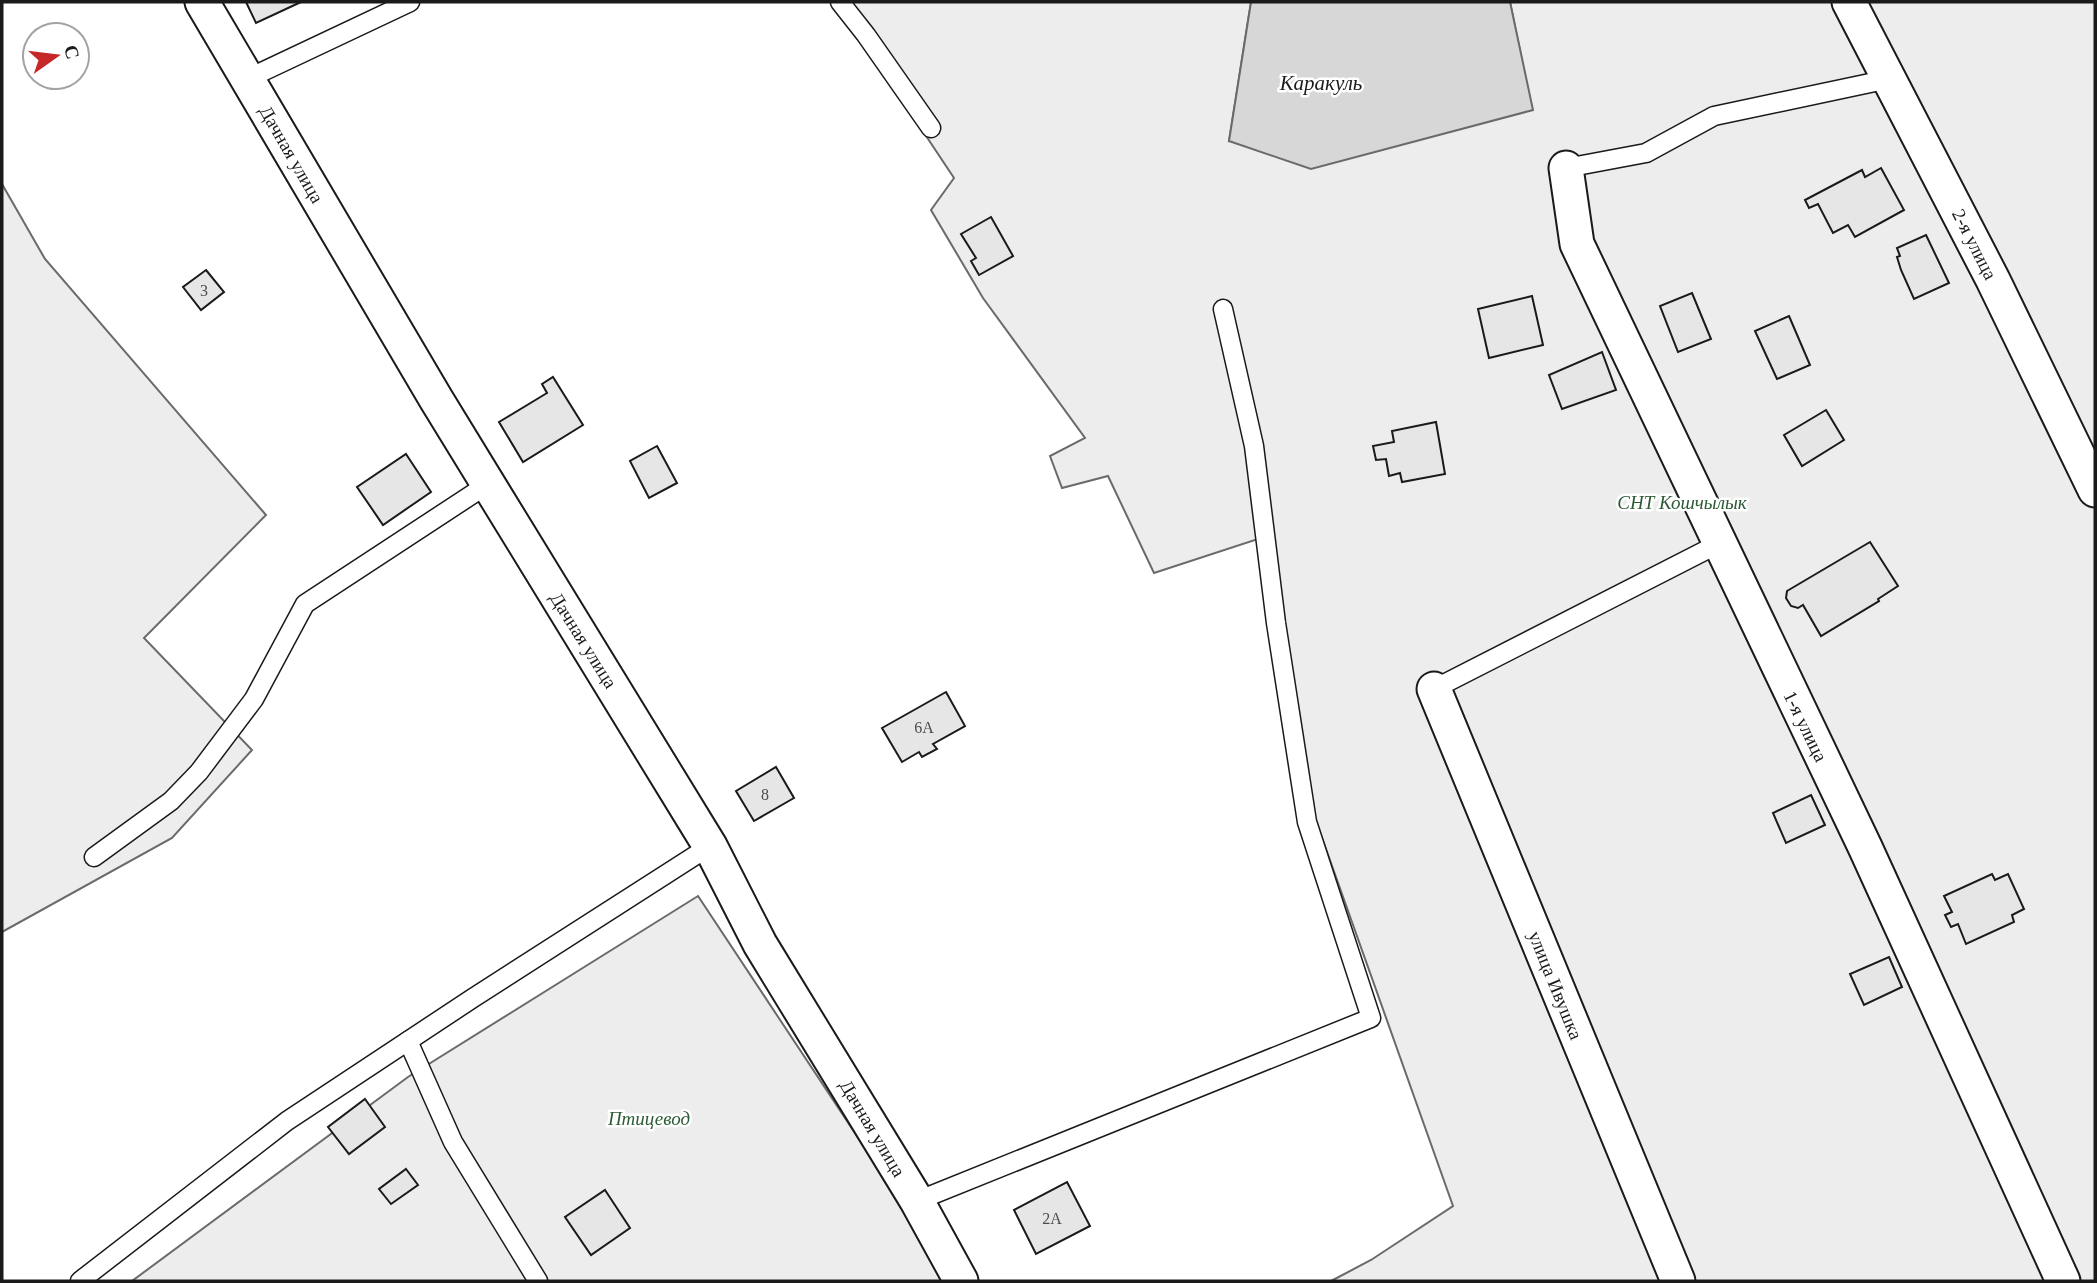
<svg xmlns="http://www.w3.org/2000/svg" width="2097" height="1283" font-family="'Times New Roman',serif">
<rect width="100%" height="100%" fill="#fff"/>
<g fill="#ededed" stroke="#6a6a6a" stroke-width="2">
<polygon points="837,2 1251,2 1229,141 1532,110 1510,2 2095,2 2095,1281 1331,1281 1371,1260 1453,1206 1305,790 1270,535 1154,573 1108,476 1062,488 1050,456 1085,438 983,298 931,210 954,178"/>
<polygon points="2,184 45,259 266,515 144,638 252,750 172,838 2,932"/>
<polygon points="698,896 953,1281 132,1281 408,1077"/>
</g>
<polygon fill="#d7d7d7" stroke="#6a6a6a" stroke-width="2" points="1251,2 1510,2 1533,110 1311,169 1229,141"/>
<g fill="#e6e6e6" stroke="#1a1a1a" stroke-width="2">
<polygon points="246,2 301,2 256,23"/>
<polygon points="1881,168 1904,210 1855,237 1848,225 1833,233 1818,204 1809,208 1805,200 1862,170 1865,177"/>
<polygon points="991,217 1013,256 979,275 971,261 976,258 961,234"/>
<polygon points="1926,235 1949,283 1914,299 1901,270 1897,257 1900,256 1897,248"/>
<polygon points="206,270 224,292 201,310 183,287"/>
<polygon points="1692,293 1711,339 1678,352 1660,306"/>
<polygon points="1532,296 1543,345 1489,358 1478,309"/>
<polygon points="1789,316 1810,365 1777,379 1755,331"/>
<polygon points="1602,352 1616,390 1562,409 1549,375"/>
<polygon points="553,377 583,425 523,462 499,422 547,393 542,384"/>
<polygon points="1826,410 1844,440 1802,466 1784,435"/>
<polygon points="1436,422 1445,474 1402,482 1400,473 1389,476 1386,459 1376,460 1373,446 1394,442 1392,431"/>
<polygon points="657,446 677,483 649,498 630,461"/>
<polygon points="406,454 431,492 383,525 357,487"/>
<polygon points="1870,542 1898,586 1878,599 1879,601 1821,636 1803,605 1798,608 1791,606 1786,598 1787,591"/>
<polygon points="946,692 965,726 933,744 937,749 922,757 919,752 902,762 882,728"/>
<polygon points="776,767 794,798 754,821 736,791"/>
<polygon points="1811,795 1825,825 1786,843 1773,813"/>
<polygon points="1992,874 1995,880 2008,874 2024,909 2012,915 2014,922 1966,944 1958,924 1951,927 1945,915 1952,912 1944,896"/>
<polygon points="1889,957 1902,987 1864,1005 1850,974"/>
<polygon points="365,1099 385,1127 349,1154 328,1127"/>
<polygon points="406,1169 418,1185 391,1204 379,1189"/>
<polygon points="1067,1182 1090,1226 1036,1254 1014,1210"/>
<polygon points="605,1190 630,1228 591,1255 565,1217"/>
</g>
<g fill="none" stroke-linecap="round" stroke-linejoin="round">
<g stroke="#1a1a1a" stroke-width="21">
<g id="lane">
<polyline points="840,2 866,35 931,128"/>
<polyline points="247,79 410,2"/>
<polyline points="1566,168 1646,153 1714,116 1889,79"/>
<polyline points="1434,689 1718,544"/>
<polyline points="94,857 171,801 199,772 254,699 305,604 488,484"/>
<polyline points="408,1041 453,1142 538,1281"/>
<polyline points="917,1201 1371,1018 1307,822 1276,623 1254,446 1223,309"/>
<polyline points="80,1281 287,1121 473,998 710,846"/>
</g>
</g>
<g stroke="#1a1a1a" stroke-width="37">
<g id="street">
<polyline points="202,2 436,399 710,846 760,944 917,1201 961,1281"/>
<polyline points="1849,2 1993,280 2095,490"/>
<polyline points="1566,168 1577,244 1865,847 2063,1281"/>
<polyline points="1434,689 1678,1281"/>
</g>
</g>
<use href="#lane" stroke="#fff" stroke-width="18"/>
<use href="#street" stroke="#fff" stroke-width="33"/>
</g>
<g text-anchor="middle" stroke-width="5" stroke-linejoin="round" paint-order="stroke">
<g font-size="16" fill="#4d4d4d">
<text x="204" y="296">3</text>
<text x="924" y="733">6А</text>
<text x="765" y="800">8</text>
<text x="1052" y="1224">2А</text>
</g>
<g font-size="19" fill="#1a1a1a" stroke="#fff">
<text transform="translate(292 154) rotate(60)" y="7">Дачная улица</text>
<text transform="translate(1975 244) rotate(63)" y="7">2-я улица</text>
<text transform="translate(584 640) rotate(58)" y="7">Дачная улица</text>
<text transform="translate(1806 726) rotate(64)" y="7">1-я улица</text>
<text transform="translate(1556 985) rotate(68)" y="7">улица Ивушка</text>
<text transform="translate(873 1128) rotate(59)" y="7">Дачная улица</text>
</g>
<g font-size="19" font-style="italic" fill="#2b5a34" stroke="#fff">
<text x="1682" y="509">СНТ Кошчылык</text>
<text x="649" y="1125">Птицевод</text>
</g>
<g font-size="21" font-style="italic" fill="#1a1a1a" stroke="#fff">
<text x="1321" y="90">Каракуль</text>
</g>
</g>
<rect width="2097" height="1283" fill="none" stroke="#1a1a1a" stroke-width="7"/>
<g transform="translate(56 56) rotate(76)"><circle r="33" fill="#ffffff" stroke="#a3a3a3" stroke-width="2"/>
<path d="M0-5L12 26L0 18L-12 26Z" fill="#c62828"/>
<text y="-10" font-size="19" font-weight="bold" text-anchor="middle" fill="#1a1a1a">С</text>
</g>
</svg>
